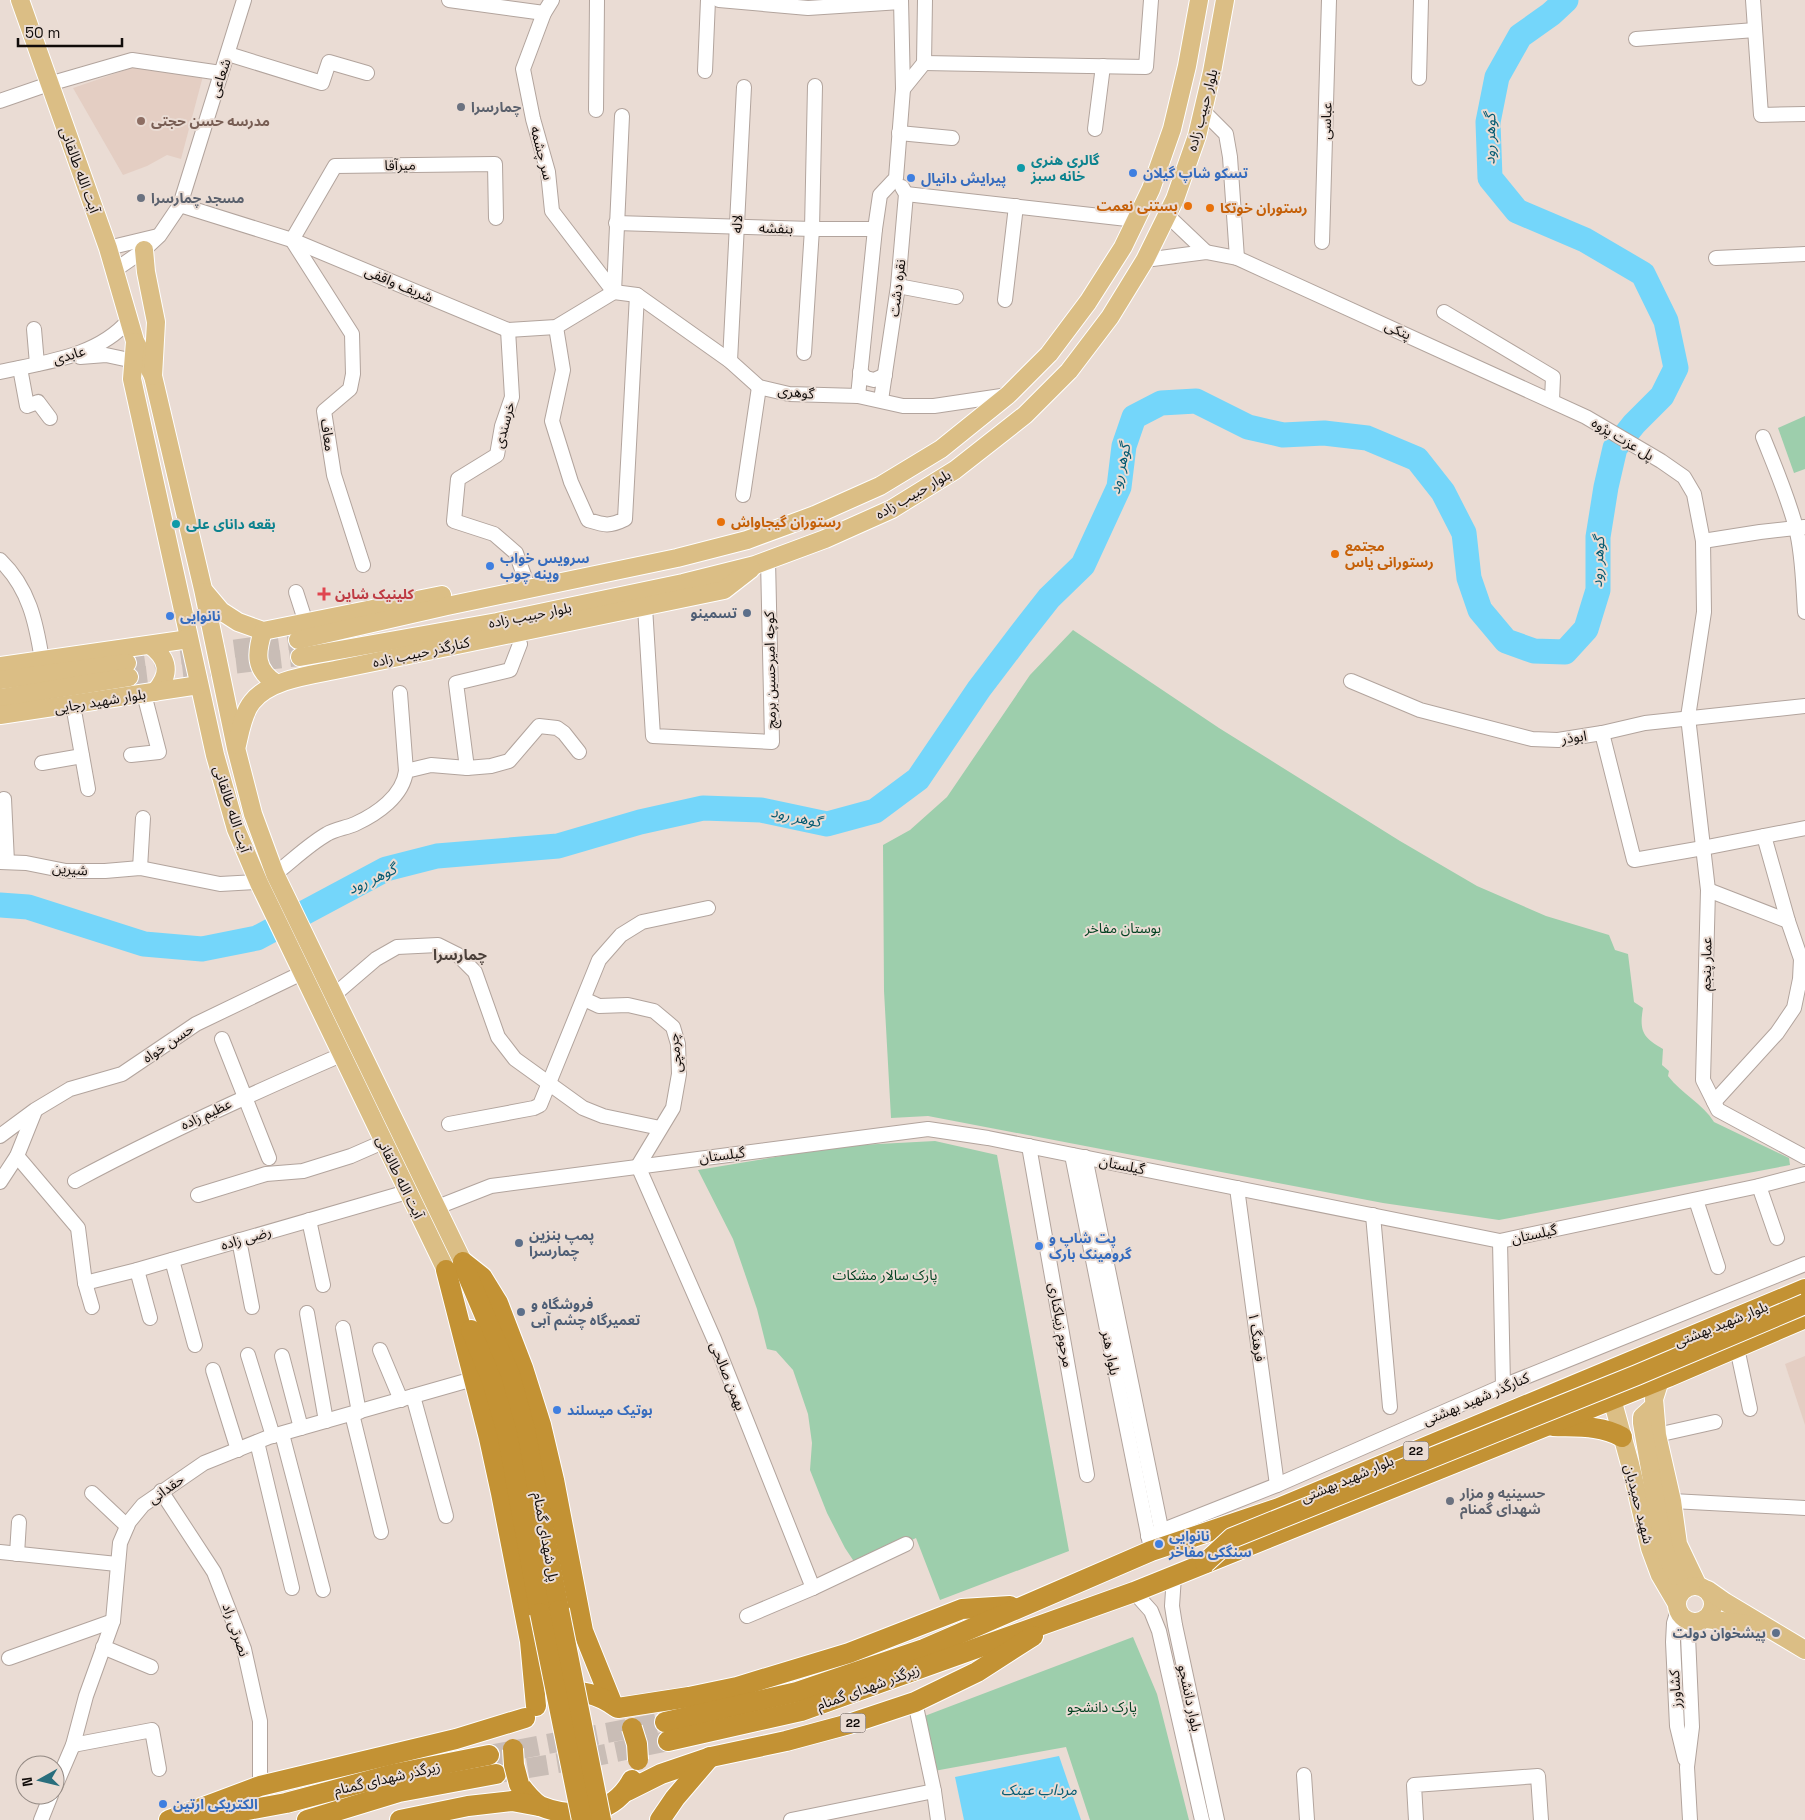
<svg xmlns="http://www.w3.org/2000/svg" width="1805" height="1820" font-family="'Space Grotesk','Noto Sans Arabic',sans-serif">
<rect width="100%" height="100%" fill="#eadcd4"/>
<g fill="#e4cec3">
<polygon points="137,66 203,76 181,159 167,155 147,166 123,175 73,88"/>
<polygon points="1805,1356 1805,1425 1785,1364"/>
</g>
<g fill="#9dceac">
<polygon points="1805,416 1805,469 1794,473 1778,428"/>
<path d="M1073,630L1219,728L1400,841L1477,886L1546,916L1609,935L1615,950L1628,954L1634,1002L1643,1008C1639,1031 1643,1038 1663,1049L1662,1065L1669,1071L1668,1076C1682,1094 1703,1104 1714,1122L1789,1158L1790,1165L1499,1220L1383,1203L928,1116L891,1118L884,991L883,845L910,830L947,797L1030,675Z"/>
<polygon points="935,1141 997,1155 1069,1551 940,1600 916,1538 857,1566 845,1548 827,1513 810,1470 812,1443 808,1414 793,1370 776,1351 767,1349 757,1309 733,1239 698,1170 841,1146"/>
<polygon points="1133,1637 1157,1694 1189,1820 1090,1820 1066,1747 934,1771 922,1717"/>
</g>
<polygon fill="#74d6fa" points="1059,1756 1081,1820 964,1820 955,1777"/>
<g fill="none" stroke-linecap="round" stroke-linejoin="round">
<polyline stroke="#74d6fa" stroke-width="25" points="0,905 28,907 144,944 202,949 257,938 386,869 437,856 558,846 640,822 703,808 761,810 827,824 875,811 918,779 979,689 1020,635 1049,598 1083,565 1119,487 1124,446 1134,417 1161,403 1196,401 1248,427 1283,435 1324,433 1367,438 1417,459 1443,492 1464,533 1469,578 1480,610 1506,641 1534,651 1565,652 1586,629 1598,590 1598,537 1606,487 1615,448 1634,424 1662,396 1676,368 1666,321 1643,274 1585,240 1517,211 1490,178 1488,122 1497,77 1520,36 1551,14 1566,0"/>
<g stroke="#c9bdb6" stroke-width="18" stroke-dasharray="18 9" stroke-linecap="butt">
<polyline points="127,663 298,640"/>
<polyline points="129,677 300,657"/>
</g>
<g stroke="#c9bdb6" stroke-width="20" stroke-dasharray="20 10" stroke-linecap="butt">
<polyline points="489,1755 665,1722"/>
<polyline points="498,1773 577,1760 668,1741"/>
</g>
<g stroke="#b2a49d" stroke-width="16">
<g id="minor">
<polyline points="449,0 544,13"/>
<polyline points="552,0 544,13 523,69 533,119 548,172 552,211 614,292"/>
<polyline points="719,0 808,8 901,2"/>
<polyline points="1753,0 1761,115 1805,114"/>
<polyline points="1636,39 1755,30"/>
<polyline points="228,54 322,83 329,62 367,73"/>
<polyline points="924,63 1146,67 1151,0"/>
<polyline points="705,71 708,0"/>
<polyline points="1419,78 1421,0"/>
<polyline points="903,89 924,63 925,0"/>
<polyline points="0,101 49,84 132,60 221,73"/>
<polyline points="596,110 597,0"/>
<polyline points="1203,111 1226,134 1230,157 1237,258"/>
<polyline points="1095,129 1103,66"/>
<polyline points="899,133 952,138"/>
<polyline points="906,194 1136,220"/>
<polyline points="180,205 292,240 508,330 556,327 614,292"/>
<polyline points="1167,215 1206,252"/>
<polyline points="616,223 812,229 875,229"/>
<polyline points="1322,242 1329,0"/>
<polyline points="108,248 158,236"/>
<polyline points="1716,258 1805,254"/>
<polyline points="1145,260 1206,252 1237,258 1586,417 1661,461 1684,477 1694,494 1703,541 1704,612 1688,717 1708,890 1703,1080 1718,1110 1805,1157"/>
<polyline points="115,270 144,250 159,236 180,205 244,0"/>
<polyline points="898,286 956,297"/>
<polyline points="614,292 637,295 730,361 759,387 789,394 858,396 903,406 934,406 1008,395"/>
<polyline points="614,292 622,116"/>
<polyline points="1005,300 1016,206"/>
<polyline points="1444,312 1553,377 1552,400"/>
<path d="M556,327L563,370L552,421L571,482L588,520C604,525 609,527 625,519L637,295"/>
<polyline points="34,329 37,364"/>
<polyline points="508,330 512,397 502,426 497,455 458,479 454,521 494,534 516,553 525,578"/>
<polyline points="804,353 812,229 815,86"/>
<polyline points="80,357 106,355 134,361"/>
<polyline points="730,361 744,87"/>
<polyline points="20,368 27,406 38,402 50,418"/>
<path d="M0,372C45,362 97,357 129,320"/>
<polyline points="860,372 866,378 874,380 885,375"/>
<polyline points="858,396 875,229 880,195 896,178 903,89 901,0"/>
<polyline points="881,400 898,286 906,194 902,187"/>
<path d="M1763,437C1775,467 1788,497 1796,528C1803,555 1803,585 1805,612"/>
<polyline points="743,495 759,387"/>
<polyline points="1703,541 1760,532 1804,527"/>
<path d="M0,560C29,588 36,622 42,660"/>
<polyline points="363,565 334,475 324,411 350,389 353,374 352,334 292,240 335,166 495,164 496,218"/>
<polyline points="296,592 306,623"/>
<polyline points="645,607 653,736 772,742 768,560"/>
<polyline points="1351,681 1420,710 1532,739 1558,740 1602,733 1645,723 1805,706"/>
<polyline points="400,693 406,771"/>
<polyline points="73,705 88,789"/>
<polyline points="1602,733 1634,860 1703,848 1805,828"/>
<polyline points="131,755 159,752 144,694"/>
<polyline points="42,763 82,756"/>
<polyline points="467,768 456,683 510,670 520,644"/>
<polyline points="4,799 7,862"/>
<polyline points="0,862 26,863 66,871 105,871 140,868 220,884 258,882"/>
<polyline points="140,868 143,818"/>
<path d="M275,874C292,861 308,845 327,834C335,829 346,828 355,824C377,814 403,796 406,771L431,765L467,768L491,766L509,761L539,726L557,728L564,733L579,752"/>
<polyline points="1708,890 1788,921"/>
<polyline points="334,995 376,959 397,947 438,945 458,955 475,972 498,1037 515,1059 583,1108 603,1116 660,1128"/>
<polyline points="584,999 599,1006 628,1005 654,1011 673,1027 678,1044 679,1074 673,1108 638,1166 714,1339 813,1588"/>
<polyline points="222,1039 269,1158"/>
<polyline points="1714,1102 1777,1033 1794,1008 1800,979 1801,959 1788,921 1764,836"/>
<polyline points="449,1124 534,1108 540,1105 599,960 621,935 642,922 708,908"/>
<polyline points="0,1136 35,1110 70,1089 122,1074 196,1024 302,973"/>
<polyline points="1029,1146 1087,1475"/>
<polyline points="1072,1155 1150,1544"/>
<polyline points="17,1156 78,1228 85,1283 92,1307"/>
<polyline points="1085,1157 1163,1538"/>
<path d="M75,1181C162,1134 251,1094 341,1055"/>
<polyline points="0,1182 17,1156 35,1111"/>
<polyline points="1759,1186 1777,1238"/>
<polyline points="1237,1188 1277,1485"/>
<polyline points="198,1195 266,1174 303,1171 351,1156 383,1142"/>
<polyline points="1696,1200 1718,1267"/>
<polyline points="435,1208 491,1186 928,1129 988,1138 1500,1241 1759,1186 1805,1174"/>
<polyline points="1373,1215 1390,1407"/>
<polyline points="309,1220 323,1285"/>
<polyline points="239,1240 252,1307"/>
<polyline points="1500,1241 1503,1386"/>
<polyline points="172,1260 195,1345"/>
<polyline points="137,1270 150,1318"/>
<polyline points="85,1283 137,1270 407,1192"/>
<polyline points="307,1313 326,1421"/>
<polyline points="343,1328 359,1412"/>
<polyline points="1737,1348 1750,1409"/>
<polyline points="380,1350 401,1400"/>
<polyline points="248,1355 273,1436"/>
<polyline points="282,1356 301,1428"/>
<polyline points="213,1370 238,1450"/>
<polyline points="413,1396 446,1516"/>
<polyline points="352,1414 381,1532"/>
<polyline points="282,1434 323,1590"/>
<polyline points="1657,1435 1715,1422"/>
<polyline points="257,1442 292,1588"/>
<polyline points="161,1491 214,1572 244,1649 260,1721 260,1786"/>
<polyline points="92,1493 127,1526"/>
<polyline points="1672,1501 1805,1508"/>
<polyline points="1148,1536 1277,1485 1503,1386 1805,1264"/>
<polyline points="0,1552 117,1564"/>
<polyline points="17,1554 19,1522"/>
<polyline points="1174,1576 1172,1606 1175,1625 1217,1820"/>
<polyline points="1134,1592 1151,1611 1159,1631 1202,1820"/>
<polyline points="1678,1610 1674,1623 1673,1642 1677,1726 1685,1759"/>
<polyline points="747,1616 813,1588 906,1544"/>
<polyline points="103,1647 151,1667"/>
<polyline points="9,1658 113,1621"/>
<polyline points="915,1702 934,1791 938,1820"/>
<polyline points="73,1745 152,1730 159,1769"/>
<polyline points="1304,1775 1307,1820"/>
<polyline points="55,1787 73,1745 86,1696 113,1621 120,1543 129,1522 143,1505 204,1463 269,1437 473,1379"/>
<polyline points="41,1820 51,1795"/>
<polyline points="791,1820 934,1791"/>
<polyline points="1416,1820 1414,1785 1538,1776 1541,1820"/>
<polyline points="1690,1820 1687,1767 1692,1727 1688,1636 1691,1622"/>
</g>
</g>
<g stroke="#fff" stroke-width="20">
<g id="major">
<polyline points="20,0 108,248 135,341 153,376 203,589 236,748 253,814 275,874 463,1262"/>
<polyline points="144,250 146,272 156,322 153,376"/>
<polyline points="135,342 132,379 215,755 236,829 259,883 446,1270"/>
<polyline points="205,592 221,611 238,622 263,631 442,595"/>
<path d="M263,631C256,653 254,670 277,684"/>
<polyline points="298,640 447,606 677,558 747,540 815,515 880,486 941,449 1008,395 1049,354 1088,302 1123,247 1151,189 1172,129 1187,66 1199,0"/>
<path d="M150,645C169,659 171,674 155,692"/>
<polyline points="300,657 497,622 683,583 755,565 825,539 892,509 955,470 1025,415 1069,371 1110,317 1145,260 1175,199 1197,136 1212,72 1225,0"/>
<polyline points="0,666 189,639"/>
<polyline points="0,680 127,663"/>
<polyline points="0,698 129,677"/>
<polyline points="0,715 199,685"/>
<path d="M237,745C240,732 243,713 252,702C270,679 312,675 340,669L724,590L751,569"/>
<polyline points="1660,1380 1654,1399 1657,1435 1672,1501 1678,1544 1698,1586"/>
<polyline points="1612,1399 1630,1464 1650,1548 1660,1575 1677,1604"/>
<polyline points="1654,1406 1642,1417 1642,1423 1664,1549 1671,1565 1685,1589"/>
<circle cx="1695" cy="1604" r="18"/>
<polyline points="1708,1590 1725,1602 1805,1650"/>
<polyline points="1706,1619 1762,1626"/>
</g>
</g>
<g stroke="#fff" stroke-width="22">
<g id="highway">
<polyline points="463,1262 482,1277 498,1303 523,1368 541,1425 554,1480 583,1631 612,1703"/>
<polyline points="465,1269 510,1375 525,1429 559,1610"/>
<polyline points="446,1270 489,1438 501,1493 530,1641 536,1706"/>
<polyline points="471,1330 492,1381 507,1433 540,1613"/>
<path d="M1553,1426C1577,1427 1601,1425 1622,1437"/>
<path d="M559,1694C579,1688 600,1695 616,1707"/>
<polyline points="618,1708 689,1697 737,1687 849,1653 962,1609 1010,1606"/>
<polyline points="665,1722 797,1692 924,1649 1151,1551 1279,1508 1805,1289"/>
<polyline points="668,1741 801,1711 1134,1592 1668,1377 1805,1318"/>
<path d="M519,1784C525,1792 532,1801 540,1806C575,1820 614,1814 632,1780"/>
<polyline points="627,1791 661,1774 711,1757 786,1741 849,1724 915,1702 977,1672 1033,1636"/>
<polyline points="198,1819 286,1803 394,1774 489,1755"/>
<polyline points="169,1820 260,1786 456,1739 525,1718"/>
<polyline points="307,1820 399,1792 496,1774"/>
<polyline points="400,1820 468,1806 512,1801 539,1806"/>
<polyline points="660,1820 675,1798 710,1757"/>
</g>
</g>
<use href="#minor" stroke="#fff" stroke-width="14"/>
<use href="#major" stroke="#dbbe85" stroke-width="18"/>
<use href="#highway" stroke="#c39234" stroke-width="20"/>
<g stroke="#fff" stroke-width="22" stroke-linecap="butt">
<g id="highway-bridge">
<polyline points="1205,1563 1232,1538 1637,1375 1805,1304"/>
<polyline points="559,1610 601,1820"/>
<polyline points="540,1613 582,1820"/>
<polyline points="632,1728 637,1744 638,1760"/>
<polyline points="513,1749 514,1765 519,1784"/>
</g>
</g>
<use href="#highway-bridge" stroke="#c39234" stroke-width="20"/>
</g>
<g fill="#6b7280" stroke="#eadcd4" stroke-width="2">
<circle cx="461" cy="107" r="5"/>
<circle cx="141" cy="198" r="5"/>
<circle cx="1450" cy="1501" r="5"/>
</g>
<circle fill="#8d6e63" stroke="#eadcd4" stroke-width="2" cx="141" cy="121" r="5"/>
<g fill="#0f9aa8" stroke="#eadcd4" stroke-width="2">
<circle cx="1021" cy="168" r="5"/>
<circle cx="176" cy="524" r="5"/>
</g>
<g fill="#3f7fe0" stroke="#eadcd4" stroke-width="2">
<circle cx="1133" cy="173" r="5"/>
<circle cx="911" cy="178" r="5"/>
<circle cx="490" cy="566" r="5"/>
<circle cx="170" cy="616" r="5"/>
<circle cx="1039" cy="1246" r="5"/>
<circle cx="557" cy="1410" r="5"/>
<circle cx="1159" cy="1544" r="5"/>
<circle cx="163" cy="1804" r="5"/>
</g>
<g fill="#e8710a" stroke="#eadcd4" stroke-width="2">
<circle cx="1188" cy="206" r="5"/>
<circle cx="1210" cy="208" r="5"/>
<circle cx="721" cy="522" r="5"/>
<circle cx="1335" cy="554" r="5"/>
</g>
<path fill="#e0444e" stroke="#eadcd4" stroke-width="2" d="M321.5 586.5h5v5h5v5h-5v5h-5v-5h-5v-5h5z"/>
<g fill="#5c6f8a" stroke="#eadcd4" stroke-width="2">
<circle cx="747" cy="613" r="5"/>
<circle cx="519" cy="1243" r="5"/>
<circle cx="521" cy="1312" r="5"/>
<circle cx="1776" cy="1633" r="5"/>
</g>
<g text-anchor="middle" stroke-width="4" stroke-linejoin="round" paint-order="stroke">
<g fill="#eadcd4" stroke="#524a47" stroke-width="1">
<rect x="1403.5" y="1441.5" width="25" height="19" rx="4"/>
<rect x="840.5" y="1713.5" width="25" height="19" rx="4"/>
</g>
<g font-size="12" font-weight="bold" fill="#110c0a">
<text x="1416" y="1455">22</text>
<text x="853" y="1727">22</text>
</g>
<g font-size="14" fill="#110c0a" stroke="#eadcd4">
<text transform="translate(220 78) rotate(-72)" y="5">شعاعی</text>
<text transform="translate(1202 110) rotate(-75)" y="5">بلوار حبیب زاده</text>
<text transform="translate(1326 121) rotate(-88)" y="5">عباسی</text>
<text transform="translate(542 153) rotate(76)" y="5">سر چشمه</text>
<text transform="translate(400 165) rotate(-1)" y="5">میرآقا</text>
<text transform="translate(80 170) rotate(70)" y="5">آیت الله طالقانی</text>
<text transform="translate(737 224) rotate(-87)" y="5">لاله</text>
<text transform="translate(776 228) rotate(2)" y="5">بنفشه</text>
<text transform="translate(399 284) rotate(23)" y="5">شریف واقفی</text>
<text transform="translate(897 288) rotate(-83)" y="5">نقره دشت</text>
<text transform="translate(1398 330) rotate(24)" y="5">پتکی</text>
<text transform="translate(69 355) rotate(-17)" y="5">عابدی</text>
<text transform="translate(796 392) rotate(6)" y="5">گوهری</text>
<text transform="translate(504 425) rotate(-75)" y="5">خرسندی</text>
<text transform="translate(328 435) rotate(82)" y="5">معاف</text>
<text transform="translate(1623 439) rotate(31)" y="5">پل عزت پژوه</text>
<text transform="translate(913 494) rotate(-30)" y="5">بلوار حبیب زاده</text>
<text transform="translate(530 615) rotate(-11)" y="5">بلوار حبیب زاده</text>
<text transform="translate(421 652) rotate(-12)" y="5">کنارگذر حبیب زاده</text>
<text transform="translate(770 670) rotate(-91)" y="5">کوچه امیرحسین برمچ</text>
<text transform="translate(100 701) rotate(-9)" y="5">بلوار شهید رجایی</text>
<text transform="translate(1574 737) rotate(-8)" y="5">ابوذر</text>
<text transform="translate(232 809) rotate(72)" y="5">آیت الله طالقانی</text>
<text transform="translate(70 869) rotate(5)" y="5">شیرین</text>
<text transform="translate(1706 964) rotate(-89)" y="5">عمار پنجم</text>
<text transform="translate(168 1043) rotate(-34)" y="5">حسن خواه</text>
<text transform="translate(675 1053) rotate(-96)" y="5">چرمچی</text>
<text transform="translate(206 1114) rotate(-25)" y="5">عظیم زاده</text>
<text transform="translate(722 1155) rotate(-7)" y="5">گیلستان</text>
<text transform="translate(1122 1165) rotate(11)" y="5">گیلستان</text>
<text transform="translate(400 1177) rotate(64)" y="5">آیت الله طالقانی</text>
<text transform="translate(1534 1234) rotate(-12)" y="5">گیلستان</text>
<text transform="translate(246 1238) rotate(-16)" y="5">رضی زاده</text>
<text transform="translate(1721 1324) rotate(-22)" y="5">بلوار شهید بهشتی</text>
<text transform="translate(1061 1325) rotate(80)" y="5">مرحوم زیباکناری</text>
<text transform="translate(1257 1337) rotate(82)" y="5">فرهنگ ۱</text>
<text transform="translate(1111 1353) rotate(79)" y="5">بلوار هنر</text>
<text transform="translate(728 1376) rotate(68)" y="5">بهمن صالحی</text>
<text transform="translate(1476 1399) rotate(-23)" y="5">کنارگذر شهید بهشتی</text>
<text transform="translate(1347 1479) rotate(-23)" y="5">بلوار شهید بهشتی</text>
<text transform="translate(166 1489) rotate(-35)" y="5">حقدانی</text>
<text transform="translate(1639 1504) rotate(76)" y="5">شهید حمیدیان</text>
<text transform="translate(546 1537) rotate(80)" y="5">پل شهدای گمنام</text>
<text transform="translate(236 1630) rotate(71)" y="5">نصرتی راد</text>
<text transform="translate(868 1687) rotate(-20)" y="5">زیرگذر شهدای گمنام</text>
<text transform="translate(1675 1689) rotate(-93)" y="5">کشاورز</text>
<text transform="translate(1190 1698) rotate(78)" y="5">بلوار دانشجو</text>
<text transform="translate(387 1778) rotate(-13)" y="5">زیرگذر شهدای گمنام</text>
</g>
<g font-size="14" font-weight="bold" fill="#5b616d" stroke="#eadcd4" text-anchor="start">
<text x="471" y="112">چمارسرا</text>
<text x="151" y="203">مسجد چمارسرا</text>
<text x="1460" y="1498">حسینیه و مزار<tspan x="1460" dy="16">شهدای گمنام</tspan></text>
</g>
<g font-size="14" font-weight="bold" fill="#785e54" stroke="#eadcd4" text-anchor="start">
<text x="151" y="126">مدرسه حسن حجتی</text>
</g>
<g font-size="14" font-weight="bold" fill="#0d838f" stroke="#eadcd4" text-anchor="start">
<text x="1031" y="165">گالری هنری<tspan x="1031" dy="16">خانه سبز</tspan></text>
<text x="186" y="529">بقعه دانای علی</text>
</g>
<g font-size="14" font-weight="bold" fill="#366cbe" stroke="#eadcd4" text-anchor="start">
<text x="1143" y="178">تسکو شاپ گیلان</text>
<text x="921" y="183">پیرایش دانیال</text>
<text x="500" y="563">سرویس خواب<tspan x="500" dy="16">وینه چوب</tspan></text>
<text x="180" y="621">نانوایی</text>
<text x="1049" y="1243">پت شاپ و<tspan x="1049" dy="16">گرومینک بارک</tspan></text>
<text x="567" y="1415">بوتیک میسلند</text>
<text x="1169" y="1541">نانوایی<tspan x="1169" dy="16">سنگکی مفاخر</tspan></text>
<text x="173" y="1809">الکتریکی ارتین</text>
</g>
<g font-size="14" font-weight="bold" fill="#c56008" stroke="#eadcd4" text-anchor="start">
<text x="1178" y="211" text-anchor="end">بستنی نعمت</text>
<text x="1220" y="213">رستوران خوتکا</text>
<text x="731" y="527">رستوران گیجاواش</text>
<text x="1345" y="551">مجتمع<tspan x="1345" dy="16">رستورانی یاس</tspan></text>
</g>
<g font-size="14" font-weight="bold" fill="#be3a42" stroke="#eadcd4" text-anchor="start">
<text x="335" y="599">کلینیک شاین</text>
</g>
<g font-size="14" font-weight="bold" fill="#4e5e75" stroke="#eadcd4" text-anchor="end">
<text x="737" y="618">تسمینو</text>
<text x="529" y="1240" text-anchor="start">پمپ بنزین<tspan x="529" dy="16">چمارسرا</tspan></text>
<text x="531" y="1309" text-anchor="start">فروشگاه و<tspan x="531" dy="16">تعمیرگاه چشم آبی</tspan></text>
<text x="1766" y="1638">پیشخوان دولت</text>
</g>
<g font-size="14" fill="#034222" stroke="#eadcd4">
<text x="1123" y="933">بوستان مفاخر</text>
<text x="885" y="1280">پارک سالار مشکات</text>
<text x="1102" y="1712">پارک دانشجو</text>
</g>
<g font-size="15" font-style="italic" fill="#045a72" stroke="#eadcd4">
<text transform="translate(1490 139) rotate(-89)" y="5">گوهر رود</text>
<text transform="translate(1120 469) rotate(-77)" y="5">گوهر رود</text>
<text transform="translate(1598 562) rotate(-87)" y="5">گوهر رود</text>
<text transform="translate(796 817) rotate(12)" y="5">گوهر رود</text>
<text transform="translate(372 879) rotate(-25)" y="5">گوهر رود</text>
<text x="1039" y="1795">مرداب عینک</text>
</g>
<g font-size="15" font-weight="bold" fill="#4b403a" stroke="#eadcd4">
<text x="460" y="960">چمارسرا</text>
</g>
</g>
<g transform="translate(40 1780) rotate(262)"><circle r="24" fill="#eadcd4" stroke="#938983"/>
<path d="M0-4L9 19L0 12L-9 19Z" fill="#296e7d"/>
<text y="-8" font-size="14" font-weight="bold" text-anchor="middle" fill="#110c0a">N</text>
</g>
<path d="M18 38v8h104v-8" fill="none" stroke="#110c0a" stroke-width="2.5"/>
<text x="25" y="38" font-size="15" fill="#110c0a" stroke="#eadcd4" stroke-width="4" paint-order="stroke">50 m</text>
</svg>
